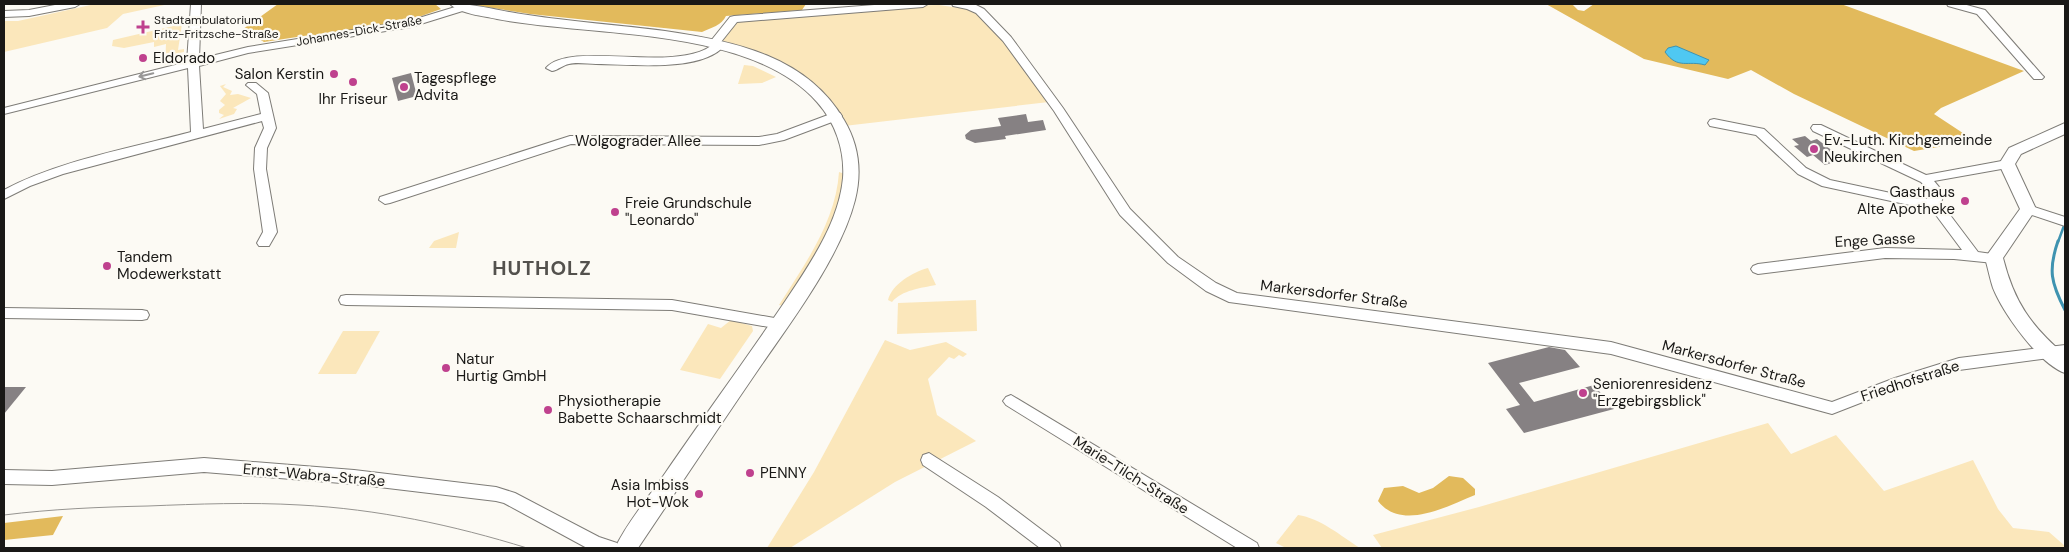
<svg xmlns="http://www.w3.org/2000/svg" width="2069" height="552" font-family="'DM Sans',sans-serif">
<rect width="100%" height="100%" fill="#fcfaf4"/>
<g fill="#fbe7bb">
<polygon points="95,4 169,4 123,14 107,28 4,52 4,21 18,21"/>
<polygon points="939,5 973,10 1004,40 1049,102 844,126 839,115 819,87 741,47 722,41 737,22 893,6"/>
<polygon points="182,24 178,50 184,49 184,52 179,53 179,55 184,54 184,56 182,59 165,65 166,44 154,47 154,42 124,48 112,46 113,40"/>
<polygon points="744,65 753,66 776,77 762,83 738,84"/>
<polygon points="226,84 223,87 232,91 230,95 238,94 251,98 233,108 237,109 234,114 219,119 224,115 219,113 219,110 225,105 220,101 226,94 220,86"/>
<path d="M839,172L845,174L835,216L813,261L783,306L779,305C805,264 836,221 839,172Z"/>
<polygon points="459,232 456,248 429,248 434,241"/>
<path d="M928,268L936,285C921,288 902,290 892,302L888,300C892,284 913,272 928,268Z"/>
<polygon points="976,300 977,331 897,334 898,303"/>
<polygon points="731,320 752,326 753,331 720,379 680,370 708,324 721,328"/>
<polygon points="343,331 380,331 356,374 318,374"/>
<polygon points="885,340 910,350 946,342 967,354 963,357 959,355 954,359 949,357 928,379 937,415 976,441 895,482 790,548 767,548 814,472"/>
<polygon points="1768,423 1791,454 1836,435 1884,491 1973,460 1998,509 2013,528 2049,532 2065,546 2065,548 1382,548 1373,535 1479,507"/>
<path d="M1298,515C1320,518 1341,536 1360,548H1286L1276,543Z"/>
</g>
<g fill="#e2ba5c">
<polygon points="278,4 435,4 441,9 402,23 309,39 310,35 264,42 243,29"/>
<path d="M468,4H806L802,10L726,16C722,25 711,28 702,32L530,14Z"/>
<polygon points="1546,4 1572,4 1578,10 1584,11 1594,4 1841,4 2024,71 1941,108 1934,114 1975,141 1914,151 1794,94 1751,70 1728,79 1644,59"/>
<path d="M1449,476L1463,478L1475,489V495C1446,507 1401,531 1378,501L1384,488L1403,486L1419,493L1433,488Z"/>
<polygon points="63,516 53,535 4,540 4,523"/>
</g>
<path fill="#4fc8f2" stroke="#3f93b0" d="M1676,46L1709,60L1705,65C1688,60 1678,70 1665,52L1668,48Z"/>
<g fill="none" stroke-linecap="round" stroke-linejoin="round">
<polyline stroke="#3f93b0" stroke-width="2.5" points="2058,242 2065,223"/>
<path stroke="#3f93b0" stroke-width="3" d="M2058,241C2048,270 2051,283 2065,310"/>
</g>
<g fill="#868183">
<polygon points="411,73 417,96 398,101 392,78"/>
<polygon points="1026,114 1028,122 1043,120 1046,130 1005,136 1006,139 975,143 966,139 965,135 971,130 1001,126 998,118"/>
<polygon points="1805,136 1811,141 1817,139 1834,152 1828,153 1838,161 1825,165 1813,155 1807,157 1794,146 1799,145 1792,139"/>
<polygon points="1549,347 1565,350 1580,367 1519,383 1534,402 1594,385 1614,409 1524,433 1506,409 1520,405 1488,363"/>
<polygon points="4,387 26,387 4,414"/>
</g>
<g fill="none" stroke-linecap="round" stroke-linejoin="round">
<g stroke="#7e7c77" stroke-width="2">
<g id="minor">
<polygon points="60,4 80,4 75,7 29,16 4,17 4,11 29,10"/>
<path d="M191,4H201L199,59L248,47L409,21L465,4L470,7L469,9L411,27L248,53L199,66L203,129L261,114L257,94L246,85L248,83H256L268,93L276,128L267,148L266,169L277,232L269,246H259L257,243L263,232L254,169L255,148L264,128L262,121L63,174L30,186L4,199V190C57,161 131,148 191,132L188,68L4,114V108L187,62Z"/>
<path d="M887,4H928L923,7L737,22L721,42L725,45C702,73 630,64 596,64C588,64 577,62 569,64C563,65 558,70 552,71L546,68C571,40 672,73 711,46L709,44L710,42L730,17L734,16Z"/>
<polygon points="952,4 974,4 984,9 1011,37 1063,108 1130,209 1178,257 1216,283 1237,293 1611,342 1832,402 1895,378 1959,358 2065,345 2065,356 1959,370 1904,386 1832,414 1611,354 1229,302 1206,291 1168,263 1120,215 1054,111 1003,41 976,13 967,9 953,6"/>
<polygon points="1947,4 1963,4 1985,10 2042,75 2044,77 2042,79 2034,79 1977,14 1948,6"/>
<polygon points="836,112 840,113 842,116 840,119 784,140 759,145 571,144 390,203 385,204 379,200 380,197 570,136 759,137 777,134"/>
<polygon points="1714,119 1764,129 1806,168 1830,180 1914,198 1929,199 1931,194 1921,182 1813,131 1811,128 1813,125 1821,125 1926,175 2007,160 2011,161 2013,164 2007,168 1934,181 1944,193 1941,203 1978,252 1999,255 2001,258 1999,261 1994,263 1954,259 1885,258 1758,274 1753,272 1751,269 1753,266 1758,264 1885,248 1962,250 1930,207 1914,206 1822,186 1798,174 1756,135 1710,126 1708,123 1710,120"/>
<polygon points="2028,205 2065,217 2065,226 2023,212 2022,209 2023,206"/>
<polygon points="346,295 672,300 780,319 785,320 787,324 785,328 780,329 672,310 346,305 341,304 339,300 341,296"/>
<polygon points="4,308 142,310 147,311 149,315 147,319 142,320 4,318"/>
<polygon points="1011,395 1257,543 1259,548 1237,548 1006,405 1003,401 1006,397"/>
<polygon points="929,453 998,497 1059,543 1061,548 1040,548 986,507 923,465 921,460 923,455"/>
<polygon points="204,458 354,470 496,487 515,493 599,537 617,543 620,548 587,548 504,503 496,501 354,484 204,472 52,485 4,484 4,470 52,471"/>
</g>
</g>
<g stroke="#7e7c77" stroke-width="2">
<g id="major">
<path d="M450,4C476,3 502,12 528,15C573,22 620,25 665,31C734,41 807,56 844,120C859,145 862,172 855,200C841,255 794,318 762,364C720,425 679,487 638,548H615C628,521 649,497 666,472C705,415 747,358 786,300C810,264 839,222 843,178C845,150 835,122 817,102C750,26 591,37 497,19C484,16 460,14 450,4Z"/>
<path d="M2065,123V134L2021,154L2015,164L2036,209L2003,258C2014,302 2031,326 2065,355V373C2040,365 2003,313 1993,288C1990,279 1988,268 1985,258L2020,209L1999,164L2009,148Z"/>
</g>
</g>
<use href="#minor" fill="#fff" fill-rule="evenodd"/>
<use href="#major" fill="#fff" fill-rule="evenodd"/>
<path stroke="#969490" stroke-width="1" d="M4,515C52,509 100,507 148,506C198,504 249,502 300,505C377,509 453,525 527,548"/>
</g>
<defs><path id="oneway-shaft" d="M-6 0H5M1.5-3L5.5 0L1.5 3" fill="none" stroke-width="1.6" stroke-linecap="round" stroke-linejoin="round" transform="scale(1.25)"/></defs>
<use stroke="#989796" href="#oneway-shaft" transform="translate(146 75) rotate(166)"/>
<g fill="#bf418e" stroke="#fcfaf4" stroke-width="2">
<path d="M140.5 19.5h5v5h5v5h-5v5h-5v-5h-5v-5h5z"/>
<circle cx="143" cy="58" r="5"/>
<circle cx="334" cy="74" r="5"/>
<circle cx="353" cy="82" r="5"/>
<circle cx="404" cy="87" r="5"/>
<circle cx="1814" cy="149" r="5"/>
<circle cx="1965" cy="201" r="5"/>
<circle cx="615" cy="212" r="5"/>
<circle cx="107" cy="266" r="5"/>
<circle cx="446" cy="368" r="5"/>
<circle cx="1583" cy="393" r="5"/>
<circle cx="548" cy="410" r="5"/>
<circle cx="750" cy="473" r="5"/>
<circle cx="699" cy="494" r="5"/>
</g>
<g text-anchor="middle" stroke-width="4.5" stroke-linejoin="round" paint-order="stroke">
<g font-size="12" fill="#191816" stroke="#fcfaf4" text-anchor="start">
<text x="154" y="24">Stadtambulatorium<tspan x="154" dy="14">Fritz-Fritzsche-Straße</tspan></text>
</g>
<g font-size="12" fill="#191816" stroke="#fcfaf4">
<text transform="translate(359 31) rotate(-10)" y="4">Johannes-Dick-Straße</text>
</g>
<g font-size="15" fill="#191816" stroke="#fcfaf4" text-anchor="start">
<text x="153" y="63">Eldorado</text>
<text x="324" y="79" text-anchor="end">Salon Kerstin</text>
<text x="414" y="83">Tagespflege<tspan x="414" dy="17">Advita</tspan></text>
<text x="353" y="104" text-anchor="middle">Ihr Friseur</text>
<text x="1824" y="145">Ev.-Luth. Kirchgemeinde<tspan x="1824" dy="17">Neukirchen</tspan></text>
<text x="1955" y="197" text-anchor="end">Gasthaus<tspan x="1955" dy="17">Alte Apotheke</tspan></text>
<text x="625" y="208">Freie Grundschule<tspan x="625" dy="17">"Leonardo"</tspan></text>
<text x="117" y="262">Tandem<tspan x="117" dy="17">Modewerkstatt</tspan></text>
<text x="456" y="364">Natur<tspan x="456" dy="17">Hurtig GmbH</tspan></text>
<text x="1593" y="389">Seniorenresidenz<tspan x="1593" dy="17">"Erzgebirgsblick"</tspan></text>
<text x="558" y="406">Physiotherapie<tspan x="558" dy="17">Babette Schaarschmidt</tspan></text>
<text x="760" y="478">PENNY</text>
<text x="689" y="490" text-anchor="end">Asia Imbiss<tspan x="689" dy="17">Hot-Wok</tspan></text>
</g>
<g font-size="15" fill="#191816" stroke="#fcfaf4">
<text x="638" y="146">Wolgograder Allee</text>
<text transform="translate(1875 240) rotate(-3)" y="5">Enge Gasse</text>
<text transform="translate(1334 294) rotate(7)" y="5">Markersdorfer Straße</text>
<text transform="translate(1734 364) rotate(15)" y="5">Markersdorfer Straße</text>
<text transform="translate(1910 381) rotate(-18)" y="5">Friedhofstraße</text>
<text transform="translate(314 475) rotate(5)" y="5">Ernst-Wabra-Straße</text>
<text transform="translate(1131 475) rotate(32)" y="5">Marie-Tilch-Straße</text>
</g>
<g font-size="20" font-weight="bold" letter-spacing="1" fill="#53514d" stroke="#fcfaf4">
<text x="542" y="275">HUTHOLZ</text>
</g>
</g>
<rect width="2069" height="552" fill="none" stroke="#191816" stroke-width="10"/>
</svg>
